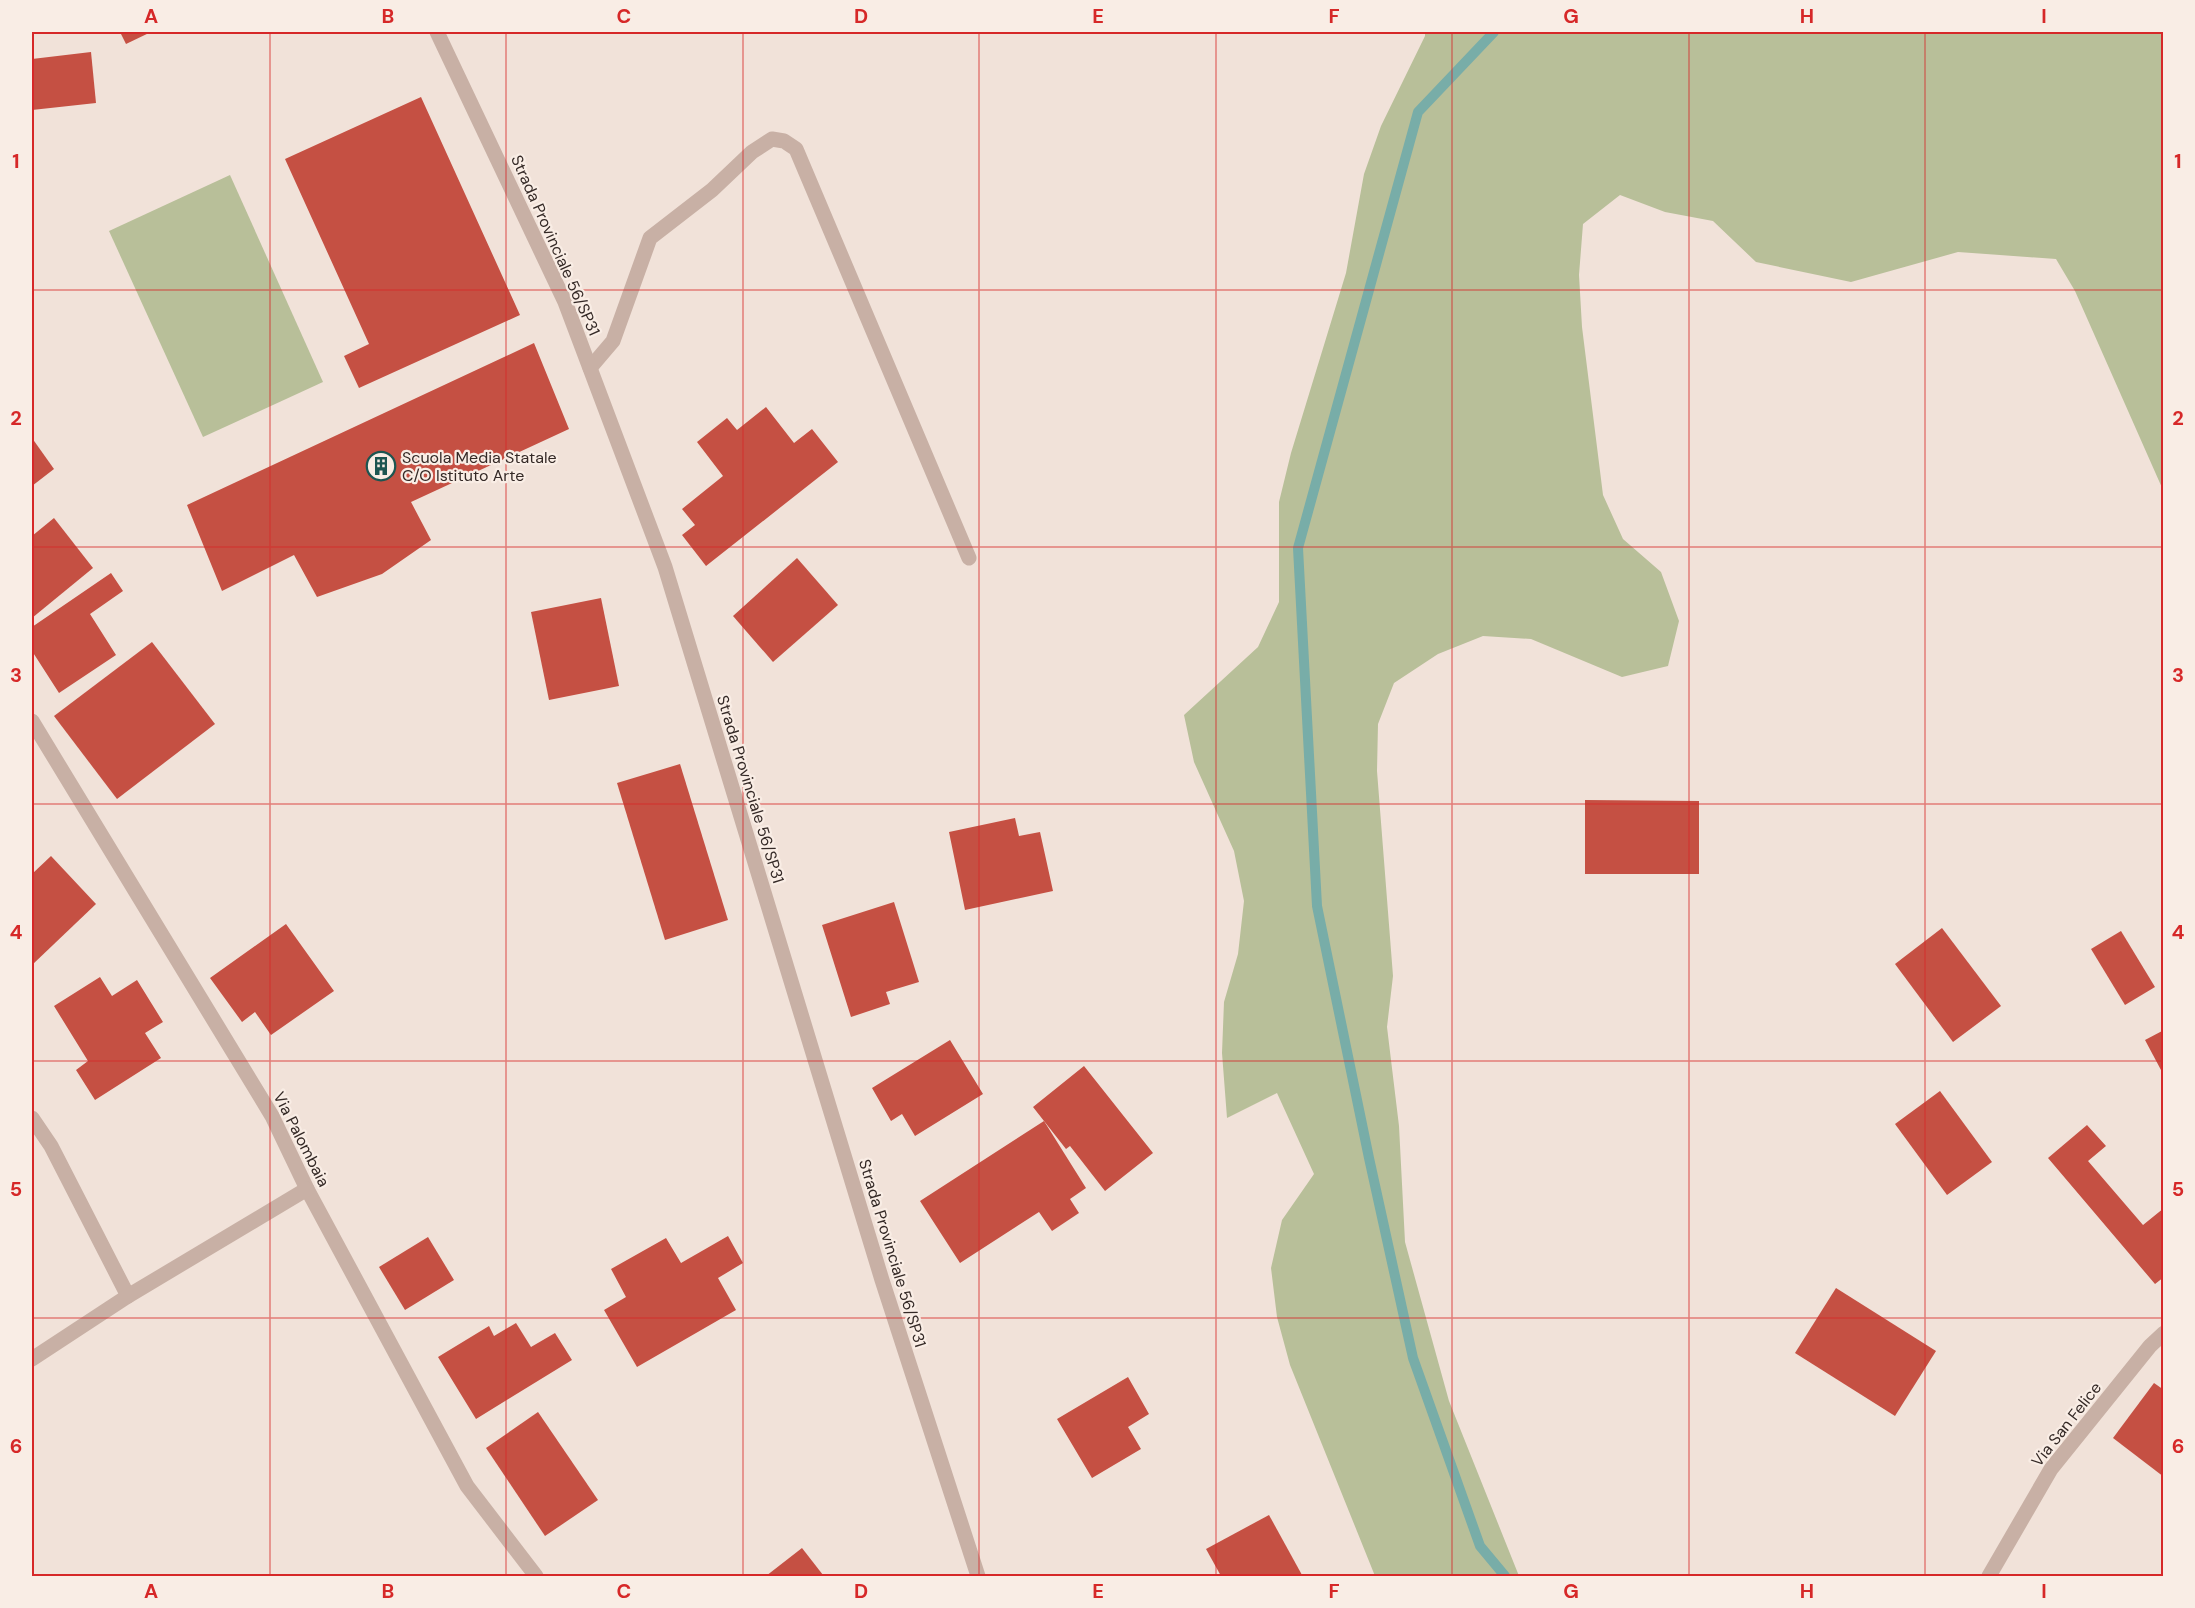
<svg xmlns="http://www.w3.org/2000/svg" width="2195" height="1608" font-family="'DM Sans',sans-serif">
<rect width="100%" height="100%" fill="#f1e2d9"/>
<g fill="#b8bf99">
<polygon points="1425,32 2163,32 2163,490 2075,291 2056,259 1958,252 1851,282 1756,262 1713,221 1665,212 1620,195 1583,224 1579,275 1582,327 1603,495 1623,539 1661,572 1679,621 1668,666 1622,677 1531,639 1483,636 1438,654 1394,683 1378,724 1377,771 1393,976 1387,1027 1399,1126 1405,1242 1449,1401 1519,1576 1375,1576 1290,1365 1277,1317 1271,1268 1282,1220 1314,1174 1277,1093 1227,1118 1222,1053 1224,1002 1238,954 1244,901 1234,851 1194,762 1184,715 1258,647 1279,602 1279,502 1291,453 1346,273 1364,174 1381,126 1425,36"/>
<polygon points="230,175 323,382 203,437 109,231"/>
</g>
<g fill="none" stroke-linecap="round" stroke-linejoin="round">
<polyline stroke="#78ada8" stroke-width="10" points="1494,32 1418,112 1298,548 1317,906 1369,1158 1413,1358 1480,1546 1505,1576"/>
</g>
<g fill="#c55043">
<polygon points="120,32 151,32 126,44"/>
<polygon points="91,52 96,103 32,110 32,59"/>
<polygon points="421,97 520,315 359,388 344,356 369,344 285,159"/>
<polygon points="534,343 569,429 411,502 431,540 382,574 317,597 294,555 222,591 187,505"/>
<polygon points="766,407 794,443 812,429 838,462 706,566 682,535 695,525 682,509 723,476 697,442 727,418 737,430"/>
<polygon points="32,438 54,469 32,486"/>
<polygon points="54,518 93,568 32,618 32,536"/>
<polygon points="797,558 838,605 773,662 733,616"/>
<polygon points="111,573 123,591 90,614 116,655 59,693 32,651 32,627"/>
<polygon points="601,598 619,686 549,700 531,612"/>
<polygon points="152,642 215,724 117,799 54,716"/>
<polygon points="680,764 728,920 665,940 617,783"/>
<polygon points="1585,800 1699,801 1699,874 1585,874"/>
<polygon points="1015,818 1019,836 1040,832 1053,891 965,910 949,832"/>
<polygon points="51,856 96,904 32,965 32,874"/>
<polygon points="894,902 919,982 886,992 890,1004 851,1017 822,925"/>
<polygon points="286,924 334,991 271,1035 255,1012 242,1022 210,978"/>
<polygon points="1942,928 2001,1006 1953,1042 1895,964"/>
<polygon points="2121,931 2155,987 2125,1005 2091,949"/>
<polygon points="100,977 112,996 137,980 163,1022 145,1033 161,1058 95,1100 76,1070 88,1061 54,1006"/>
<polygon points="2164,1030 2164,1069 2161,1070 2145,1040"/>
<polygon points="950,1040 983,1094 915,1136 902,1114 891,1121 872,1088"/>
<polygon points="1084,1066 1153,1153 1105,1191 1070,1146 1066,1149 1033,1107"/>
<polygon points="1940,1091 1992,1162 1947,1195 1895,1124"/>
<polygon points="1044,1121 1086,1188 1070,1199 1079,1213 1052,1231 1039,1212 960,1263 920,1201"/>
<polygon points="2087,1125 2106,1146 2088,1161 2143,1225 2164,1208 2164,1277 2155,1284 2048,1158"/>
<polygon points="728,1236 743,1263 718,1278 736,1310 637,1367 604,1310 626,1297 611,1269 666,1238 681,1263"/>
<polygon points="428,1237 454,1280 405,1310 379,1267"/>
<polygon points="1836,1288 1936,1351 1895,1416 1795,1353"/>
<polygon points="516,1323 531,1347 555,1333 572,1360 476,1419 438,1357 489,1326 494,1336"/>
<polygon points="1128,1377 1149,1414 1128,1427 1141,1449 1092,1478 1057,1419"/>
<polygon points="2154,1383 2164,1390 2164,1477 2113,1438"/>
<polygon points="538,1412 598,1500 545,1536 486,1448"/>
<polygon points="1269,1515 1302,1575 1221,1576 1206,1549"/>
<polygon points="802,1548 823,1575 821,1576 766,1576"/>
</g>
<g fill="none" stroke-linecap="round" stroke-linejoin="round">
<polyline stroke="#c8b0a5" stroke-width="15" points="590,368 613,341 650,238 712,190 752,152 772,139 784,141 796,149 969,558"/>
<g stroke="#c8b0a5" stroke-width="15">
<polyline points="32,721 272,1116 307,1189 467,1486 536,1576"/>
<polyline points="32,1118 51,1146 128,1296"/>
<polyline points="32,1359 128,1296 307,1189"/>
</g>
<g stroke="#c8b0a5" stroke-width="15">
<polyline points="437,32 565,302 665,567 882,1280 978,1576"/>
<polyline points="1989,1576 2051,1469 2150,1346 2164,1333"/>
</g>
</g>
<path fill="none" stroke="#d62828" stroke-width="1.5" stroke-opacity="0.55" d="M270,32V1576M506,32V1576M743,32V1576M979,32V1576M1216,32V1576M1452,32V1576M1689,32V1576M1925,32V1576M32,290H2164M32,547H2164M32,804H2164M32,1061H2164M32,1318H2164"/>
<defs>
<g id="building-ring" transform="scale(1.5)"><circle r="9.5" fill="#f9ede5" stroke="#1c5551" stroke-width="1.5"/><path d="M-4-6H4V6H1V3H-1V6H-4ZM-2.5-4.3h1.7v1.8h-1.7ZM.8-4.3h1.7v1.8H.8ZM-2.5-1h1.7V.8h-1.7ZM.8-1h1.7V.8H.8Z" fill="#1c5551"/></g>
</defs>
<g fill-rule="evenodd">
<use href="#building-ring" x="381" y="466"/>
</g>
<g text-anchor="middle" stroke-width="4.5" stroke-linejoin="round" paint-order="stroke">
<g font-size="16" fill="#342926" stroke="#f9ede5">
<text transform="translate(556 245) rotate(66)" y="6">Strada Provinciale 56/SP31</text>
<text transform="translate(751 789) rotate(73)" y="6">Strada Provinciale 56/SP31</text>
<text transform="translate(302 1139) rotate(63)" y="6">Via Palombaia</text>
<text transform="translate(893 1253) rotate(73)" y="6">Strada Provinciale 56/SP31</text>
<text transform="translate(2066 1424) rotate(-52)" y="6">Via San Felice</text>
</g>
<g font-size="16" fill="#342926" stroke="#f9ede5" text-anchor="start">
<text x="402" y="463">Scuola Media Statale<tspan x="402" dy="18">C/O Istituto Arte</tspan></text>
</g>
</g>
<rect width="2195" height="1608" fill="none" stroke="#f9ede5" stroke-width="66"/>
<rect x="33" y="33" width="2129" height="1542" fill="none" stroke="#d62828" stroke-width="2"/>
<g font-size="20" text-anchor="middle" font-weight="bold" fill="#d62828">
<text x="151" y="23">A</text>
<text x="388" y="23">B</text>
<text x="624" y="23">C</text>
<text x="861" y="23">D</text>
<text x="1098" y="23">E</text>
<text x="1334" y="23">F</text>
<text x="1571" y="23">G</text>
<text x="1807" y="23">H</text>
<text x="2044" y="23">I</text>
<text x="16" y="168">1</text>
<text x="2178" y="168">1</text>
<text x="16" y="425">2</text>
<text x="2178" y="425">2</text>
<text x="16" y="682">3</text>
<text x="2178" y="682">3</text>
<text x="16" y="939">4</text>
<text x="2178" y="939">4</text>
<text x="16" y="1196">5</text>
<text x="2178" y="1196">5</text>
<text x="16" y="1453">6</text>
<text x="2178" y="1453">6</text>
<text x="151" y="1598">A</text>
<text x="388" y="1598">B</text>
<text x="624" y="1598">C</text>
<text x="861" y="1598">D</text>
<text x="1098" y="1598">E</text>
<text x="1334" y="1598">F</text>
<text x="1571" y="1598">G</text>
<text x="1807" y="1598">H</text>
<text x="2044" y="1598">I</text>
</g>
</svg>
